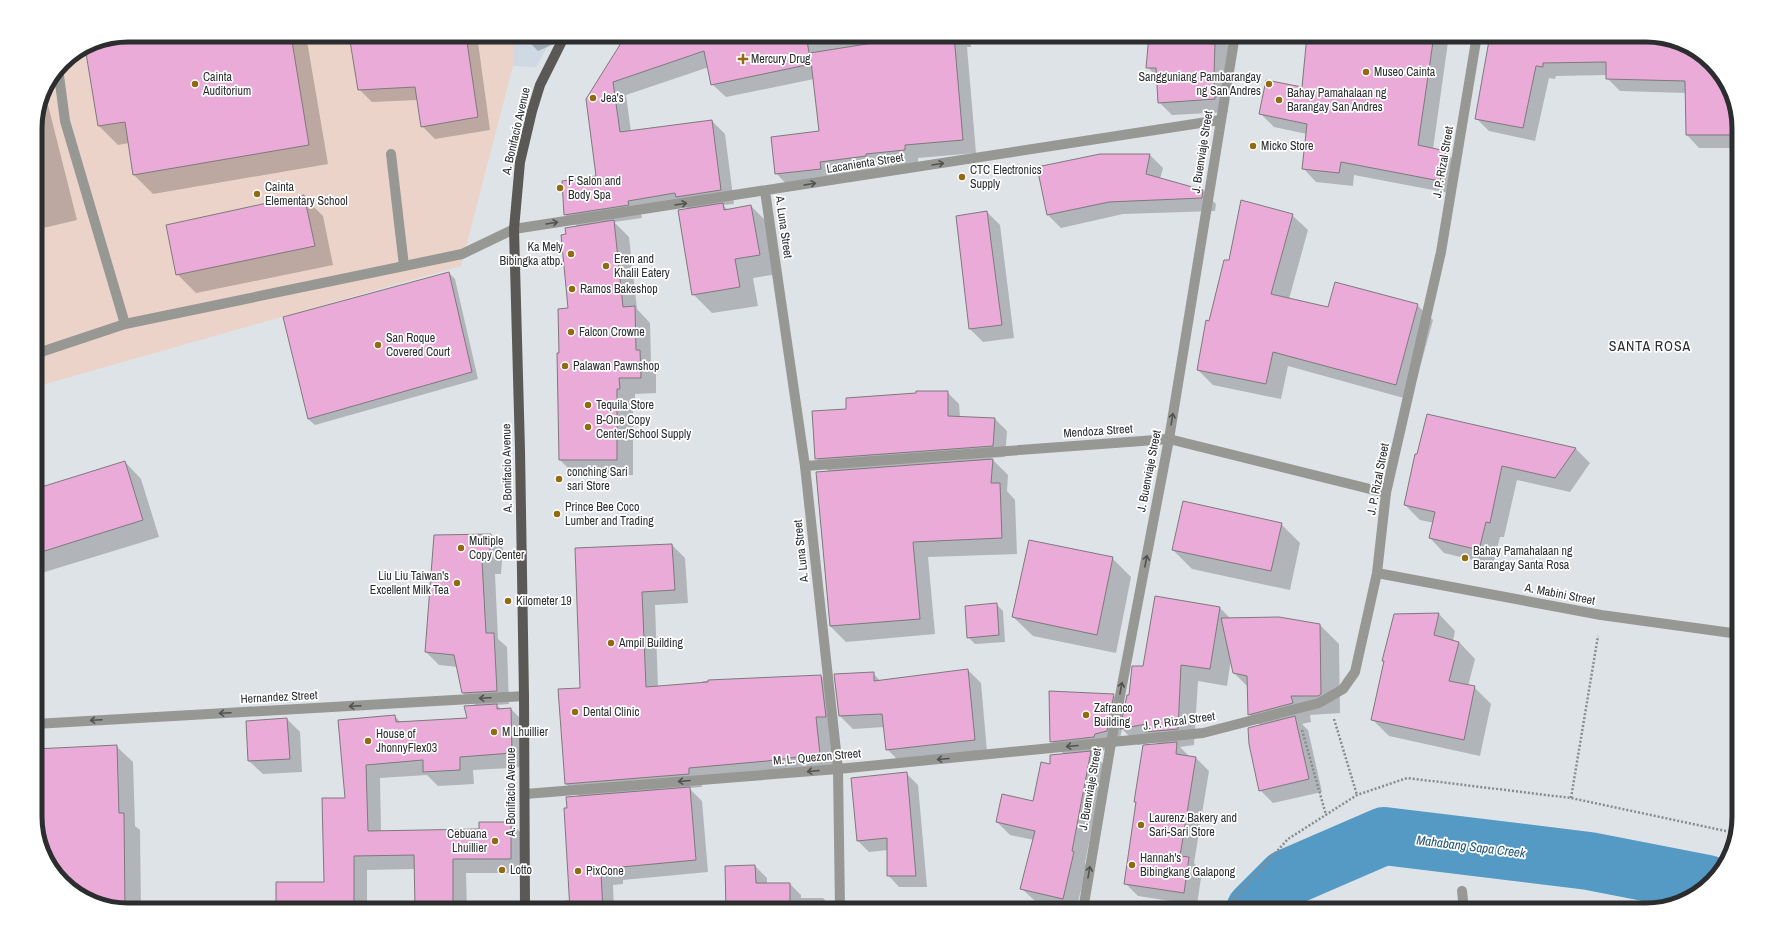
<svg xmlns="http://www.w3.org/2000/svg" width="1774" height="945" font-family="'Archivo Narrow',sans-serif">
<rect width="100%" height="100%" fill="#dee3e8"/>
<polygon fill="#ced9e3" points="513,35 554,35 536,67 513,66"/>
<polygon fill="#ebd3c9" points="128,35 513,35 513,66 461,266 35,387 35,122 42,92 62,62 93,42"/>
<g fill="#0003">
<polygon points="128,35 306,35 328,164 153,194 134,175 129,143 118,145 99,126 86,46 91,43 118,39 117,37"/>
<polygon points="350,35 477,35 490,130 435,139 422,126 418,100 372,102 359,89"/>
<polygon points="522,35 575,35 538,51"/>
<polygon points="627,35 970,35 971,47 967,47 976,153 918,158 918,163 879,167 879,169 789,187 776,173 820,132 814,79 726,97 712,84 709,67 626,95 631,132 712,121 725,134 734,204 723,205 728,210 751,206 770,225 778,274 753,278 758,306 712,313 693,294 689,210 686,206 641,214 642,218 614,222 629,237 637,309 650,323 651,362 656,367 656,393 635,394 635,404 633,404 633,475 575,475 560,460 560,354 569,309 567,235 578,227 565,214 597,177 587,100"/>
<polygon points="1150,35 1237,35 1236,37 1229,36 1226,88 1228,112 1172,115 1159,102 1158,77 1147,67"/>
<polygon points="1308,35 1449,35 1433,149 1445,152 1459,165 1454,194 1354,175 1353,186 1316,182 1303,168 1307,134 1274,127 1260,113 1302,89"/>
<polygon points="1646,35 1687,45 1723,77 1739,122 1739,148 1699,148 1687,135 1686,93 1620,91 1607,78 1607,75 1556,76 1555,79 1549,78 1535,141 1489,131 1476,118 1488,59"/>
<polygon points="44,89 77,220 35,230 35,122"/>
<polygon points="1150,155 1163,168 1160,179 1203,191 1216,204 1215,211 1123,214 1061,228 1048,215"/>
<polygon points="304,197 323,216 333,265 196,293 177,274"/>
<polygon points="987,212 1000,225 1014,338 983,342 970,329 957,216"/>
<polygon points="1292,215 1308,230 1289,299 1329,308 1417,305 1433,320 1411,400 1288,366 1281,399 1213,385 1198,370 1210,322 1229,261"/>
<polygon points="449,273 455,279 478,379 315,425 308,419"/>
<polygon points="947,392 959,404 960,417 995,419 1007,431 1005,457 991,458 1008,475 1007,491 1015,500 1017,554 928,557 935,634 846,642 830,626 817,473 829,472 816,458 847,410"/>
<polygon points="1427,415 1576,449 1590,463 1570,492 1517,480 1504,537 1500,537 1493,565 1444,553 1430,538 1434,523 1420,520 1405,505"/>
<polygon points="35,457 45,487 125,462 141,479 159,537 35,575"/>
<polygon points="1281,524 1300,543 1290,590 1192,569 1173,550"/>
<polygon points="490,535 503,548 501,574 495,574 498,639 507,647 509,704 496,705 501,709 511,709 525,723 526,767 473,770 474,784 438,786 427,775 380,778 381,831 480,830 511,823 525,837 525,873 466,873 467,910 416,910 415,869 367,870 367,910 277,910 277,883 325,883 346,798 340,721 395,716 401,723 468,719 476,706 463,693 458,667 439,665 426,652"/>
<polygon points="672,545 685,558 688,603 655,605 658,687 702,684 703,681 821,676 834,689 838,729 829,730 833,767 701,780 702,787 689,788 702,801 708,872 623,880 623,884 613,885 614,910 566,910 566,900 571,900 568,809 580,797 566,784 581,689"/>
<polygon points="1112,558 1131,577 1116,653 1033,636 1013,617"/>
<polygon points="996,604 1003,611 1005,642 975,644 968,637"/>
<polygon points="1220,608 1231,619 1320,625 1339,644 1340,713 1310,715 1311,722 1302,724 1308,730 1322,792 1273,803 1260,790 1261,726 1249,714 1248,687 1234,673 1231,659 1227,686 1198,681 1194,745 1180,747 1189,756 1196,758 1209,771 1194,863 1202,871 1197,905 1138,896 1125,883 1137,804 1135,801 1159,745 1156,742 1138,745 1122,729 1119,744 1107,750 1091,752 1104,765 1085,863 1087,866 1076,910 1068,910 1035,901 1021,888 1034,840 1010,835 997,822 1034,802 1051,765 1064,754 1051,741 1113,695 1125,707 1144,667"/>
<polygon points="1439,614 1455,631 1453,641 1459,642 1475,659 1468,686 1474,687 1491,704 1480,756 1389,736 1372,719 1385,662 1383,660"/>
<polygon points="968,670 981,683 987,752 900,762 887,749 885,727 853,729 840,716 873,673 881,682"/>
<polygon points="287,719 300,732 302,772 263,774 249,761 247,722"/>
<polygon points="116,746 133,762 135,826 140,830 141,910 128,910 87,900 51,869 42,843 42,823 35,823 35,752"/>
<polygon points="906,773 918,785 927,887 899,887 888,875 888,850 869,852 858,841"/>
<polygon points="755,866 767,878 767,884 790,884 801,895 801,898 823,898 835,910 727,910 726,867"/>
</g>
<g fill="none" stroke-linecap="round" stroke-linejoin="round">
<polyline stroke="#559ac4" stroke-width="58" points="1255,910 1287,878 1384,836 1589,861 1707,884"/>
</g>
<g fill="#eaabd8" stroke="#7e797c">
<polygon points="128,35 291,35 309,145 133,175 125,122 98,126 85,47 93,42"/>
<polygon points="349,35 466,35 478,117 421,127 415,87 358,90"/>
<polygon points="626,35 806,35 811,64 711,85 704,51 613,82 620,132 712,120 721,190 676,197 675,193 628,201 629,205 564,215 562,181 596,176 586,99"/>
<polygon points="923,35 954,35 963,140 905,145 905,150 866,154 866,156 820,162 821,169 775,174 771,137 819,131 810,53"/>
<polygon points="1149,35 1198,35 1198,43 1215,44 1214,75 1215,99 1158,103 1156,68 1146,68"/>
<polygon points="1307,35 1434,35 1418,145 1446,151 1440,181 1341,162 1339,173 1302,169 1307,124 1259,114 1266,80 1302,87"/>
<polygon points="1490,35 1646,35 1687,45 1723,77 1734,109 1734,135 1686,135 1685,81 1606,79 1606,62 1543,63 1543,67 1536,66 1523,128 1475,119"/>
<polygon points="1100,154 1150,154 1146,174 1203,190 1202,198 1109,202 1047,215 1037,167"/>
<polygon points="304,195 315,246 176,275 166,225"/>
<polygon points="1241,200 1293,214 1271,294 1328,307 1335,282 1418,304 1396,385 1273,352 1266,384 1197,370 1206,320 1209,321 1224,260 1229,260"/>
<polygon points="723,203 724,210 751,205 760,255 735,259 740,287 692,295 678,210"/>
<polygon points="987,211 1002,325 969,329 956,216"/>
<polygon points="614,220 623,307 635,306 636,350 640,350 641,378 619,378 620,389 617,389 617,460 559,460 557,353 559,353 558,309 568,308 561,235 566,234 565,228"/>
<polygon points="449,272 472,372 308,419 283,317"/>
<polygon points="916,391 948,391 948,416 995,418 993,446 815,459 812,411 846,409 846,398 916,393"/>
<polygon points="1427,414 1576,448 1555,478 1502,466 1490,523 1486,522 1479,550 1429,538 1435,512 1404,505 1415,454 1417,454"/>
<polygon points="993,459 991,483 1000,483 1002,538 913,542 920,619 830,626 816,472"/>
<polygon points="125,461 143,520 35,554 35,489"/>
<polygon points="1183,501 1282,523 1271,571 1172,550"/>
<polygon points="491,534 489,561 482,561 486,633 494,633 497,691 462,693 454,655 425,652 434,535"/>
<polygon points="1029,540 1113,557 1097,635 1012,617"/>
<polygon points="672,544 675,590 642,592 646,687 708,682 708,680 821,675 826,717 816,717 820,754 767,761 689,768 689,774 565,784 558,689 580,688 575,548"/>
<polygon points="1155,596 1220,607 1210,669 1181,665 1178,729 1145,732 1146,724 1120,729 1127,695 1129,695 1132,666 1143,666"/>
<polygon points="997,603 999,635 967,638 965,606"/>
<polygon points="1439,613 1434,635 1459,642 1449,681 1475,686 1464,740 1371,720 1384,661 1382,661 1394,614"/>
<polygon points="1279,617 1320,624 1321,694 1318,696 1291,696 1293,703 1248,715 1247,676 1233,673 1221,618"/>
<polygon points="968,669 975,740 886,750 882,714 839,716 834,674 874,672 874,681"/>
<polygon points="1049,691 1114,694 1107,731 1095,734 1094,737 1050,742"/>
<polygon points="497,704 497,709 511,708 512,753 460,757 460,770 423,772 423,760 366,765 368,831 479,829 479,822 511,822 511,859 453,859 453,910 415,910 414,855 354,856 354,909 276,910 276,882 324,882 322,798 345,798 338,720 395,715 396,722 467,718 464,706"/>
<polygon points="1295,716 1309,779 1259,791 1249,744 1248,728"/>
<polygon points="287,718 290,759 248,761 246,721"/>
<polygon points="1177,742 1176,754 1196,757 1180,856 1189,857 1184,893 1124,884 1136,802 1134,802 1143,745"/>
<polygon points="117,745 119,813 124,813 125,909 87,900 51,869 41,840 40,806 35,806 35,749"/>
<polygon points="1091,751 1072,851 1074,852 1063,899 1020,889 1035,831 996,822 1002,794 1033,801 1041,762 1050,764 1050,755"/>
<polygon points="907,772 916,876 887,876 887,838 857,841 851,778"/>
<polygon points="690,787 696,860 611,868 611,872 601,873 603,910 570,910 564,808 567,808 566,797"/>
<polygon points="755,865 756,883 790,883 790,910 726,910 725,866"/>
</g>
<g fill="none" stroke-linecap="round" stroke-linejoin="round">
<g stroke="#878b8e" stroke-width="2.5" stroke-dasharray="2 2" stroke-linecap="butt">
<polyline points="1334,719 1357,795"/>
<polyline points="1302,730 1326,815"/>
<polyline points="1571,798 1598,636"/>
<polyline points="1224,910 1288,839 1357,795 1407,778 1571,798 1735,833"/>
</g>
<g stroke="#979794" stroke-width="10">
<polyline points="58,68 65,121 125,324"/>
<polyline points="391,154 404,266"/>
<polyline points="765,191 805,466 838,769 840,910"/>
<polyline points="35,354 125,324 462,254 514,229 1220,120"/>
<polyline points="805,466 1169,439 1386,493"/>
<polyline points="1377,573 1601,615 1739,634"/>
<polyline points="35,724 524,696"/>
<polyline points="525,794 838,769 1203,733 1319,703 1343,689 1355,672 1377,573 1386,493 1441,252 1477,35"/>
<polyline points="1462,891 1464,910"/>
<polyline points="1083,910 1111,743 1169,439 1235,35"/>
</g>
<polyline stroke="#5a5955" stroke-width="10" points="525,910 524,696 520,450 514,229 520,162 532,111 540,85 565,35"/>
</g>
<defs><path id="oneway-shaft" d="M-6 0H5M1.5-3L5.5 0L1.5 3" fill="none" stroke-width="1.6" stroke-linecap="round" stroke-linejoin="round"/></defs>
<g stroke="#515252">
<use href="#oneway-shaft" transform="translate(938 164) rotate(-9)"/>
<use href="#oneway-shaft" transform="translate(810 184) rotate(-9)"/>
<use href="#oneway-shaft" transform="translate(681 204) rotate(-9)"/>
<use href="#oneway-shaft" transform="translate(552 223) rotate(-9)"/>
<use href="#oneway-shaft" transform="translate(1172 419) rotate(-81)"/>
<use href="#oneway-shaft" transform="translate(1146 561) rotate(-79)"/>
<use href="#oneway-shaft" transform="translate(1121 688) rotate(-79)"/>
<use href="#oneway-shaft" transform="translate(485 698) rotate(177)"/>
<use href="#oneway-shaft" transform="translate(355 706) rotate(177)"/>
<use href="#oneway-shaft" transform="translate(225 713) rotate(177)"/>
<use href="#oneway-shaft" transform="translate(96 720) rotate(177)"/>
<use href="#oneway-shaft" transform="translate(1072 746) rotate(175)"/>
<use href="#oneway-shaft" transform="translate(943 759) rotate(175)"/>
<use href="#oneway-shaft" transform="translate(813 771) rotate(175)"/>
<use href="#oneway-shaft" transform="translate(684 781) rotate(175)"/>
<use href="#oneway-shaft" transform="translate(1089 872) rotate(-80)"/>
</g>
<g fill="#916a11" stroke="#fff" stroke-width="1.5">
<path d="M741 53h4v4h4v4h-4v4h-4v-4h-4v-4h4z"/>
<circle cx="1366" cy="72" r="4"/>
<circle cx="195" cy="84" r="4"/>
<circle cx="1269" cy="84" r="4"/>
<circle cx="593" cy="98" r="4"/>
<circle cx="1279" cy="100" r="4"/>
<circle cx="1253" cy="146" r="4"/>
<circle cx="962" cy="177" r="4"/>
<circle cx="560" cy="188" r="4"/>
<circle cx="257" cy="194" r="4"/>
<circle cx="571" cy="254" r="4"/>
<circle cx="606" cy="266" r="4"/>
<circle cx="572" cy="289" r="4"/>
<circle cx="571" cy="332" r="4"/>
<circle cx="378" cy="345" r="4"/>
<circle cx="565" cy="366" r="4"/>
<circle cx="588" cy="405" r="4"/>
<circle cx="588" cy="427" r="4"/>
<circle cx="559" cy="479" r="4"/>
<circle cx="557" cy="514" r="4"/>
<circle cx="461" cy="548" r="4"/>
<circle cx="1465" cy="558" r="4"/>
<circle cx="457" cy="583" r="4"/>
<circle cx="508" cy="601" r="4"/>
<circle cx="611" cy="643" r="4"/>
<circle cx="575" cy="712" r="4"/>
<circle cx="1086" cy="715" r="4"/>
<circle cx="494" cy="732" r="4"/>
<circle cx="368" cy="741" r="4"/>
<circle cx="1141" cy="825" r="4"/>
<circle cx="495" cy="841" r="4"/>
<circle cx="1132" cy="865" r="4"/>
<circle cx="502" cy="870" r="4"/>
<circle cx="578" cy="871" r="4"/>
</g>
<g text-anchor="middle" stroke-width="3.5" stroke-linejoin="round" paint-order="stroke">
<g font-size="12" fill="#2b2d2f" stroke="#fff" text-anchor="start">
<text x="751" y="63">Mercury Drug</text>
<text x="1374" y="76">Museo Cainta</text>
<text x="203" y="81">Cainta<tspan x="203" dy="14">Auditorium</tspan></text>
<text x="1261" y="81" text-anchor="end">Sangguniang Pambarangay<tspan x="1261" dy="14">ng San Andres</tspan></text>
<text x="1287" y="97">Bahay Pamahalaan ng<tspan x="1287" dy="14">Barangay San Andres</tspan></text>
<text x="601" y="102">Jea's</text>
<text x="1261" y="150">Micko Store</text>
<text x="970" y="174">CTC Electronics<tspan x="970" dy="14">Supply</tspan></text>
<text x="568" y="185">F Salon and<tspan x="568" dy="14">Body Spa</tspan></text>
<text x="265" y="191">Cainta<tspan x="265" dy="14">Elementary School</tspan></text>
<text x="563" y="251" text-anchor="end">Ka Mely<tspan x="563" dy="14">Bibingka atbp.</tspan></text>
<text x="614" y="263">Eren and<tspan x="614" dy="14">Khalil Eatery</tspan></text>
<text x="580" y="293">Ramos Bakeshop</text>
<text x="579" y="336">Falcon Crowne</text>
<text x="386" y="342">San Roque<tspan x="386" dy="14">Covered Court</tspan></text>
<text x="573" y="370">Palawan Pawnshop</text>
<text x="596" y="409">Tequila Store</text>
<text x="596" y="424">B-One Copy<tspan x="596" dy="14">Center/School Supply</tspan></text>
<text x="567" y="476">conching Sari<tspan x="567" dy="14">sari Store</tspan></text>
<text x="565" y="511">Prince Bee Coco<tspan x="565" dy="14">Lumber and Trading</tspan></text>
<text x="469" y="545">Multiple<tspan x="469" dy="14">Copy Center</tspan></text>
<text x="1473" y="555">Bahay Pamahalaan ng<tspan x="1473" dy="14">Barangay Santa Rosa</tspan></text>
<text x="449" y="580" text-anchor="end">Liu Liu Taiwan's<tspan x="449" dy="14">Excellent Milk Tea</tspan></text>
<text x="516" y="605">Kilometer 19</text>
<text x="619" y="647">Ampil Building</text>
<text x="1094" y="712">Zafranco<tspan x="1094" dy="14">Building</tspan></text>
<text x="583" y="716">Dental Clinic</text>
<text x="502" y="736">M Lhuillier</text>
<text x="376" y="738">House of<tspan x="376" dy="14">JhonnyFlex03</tspan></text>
<text x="1149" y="822">Laurenz Bakery and<tspan x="1149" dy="14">Sari-Sari Store</tspan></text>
<text x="487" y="838" text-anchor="end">Cebuana<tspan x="487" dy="14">Lhuillier</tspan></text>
<text x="1140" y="862">Hannah's<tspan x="1140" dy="14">Bibingkang Galapong</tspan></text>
<text x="510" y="874">Lotto</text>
<text x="586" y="875">PixCone</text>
</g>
<g font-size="12" fill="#2b2d2f" stroke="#fff">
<text transform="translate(516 131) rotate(-77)" y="4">A. Bonifacio Avenue</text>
<text transform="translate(1202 152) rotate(-81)" y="4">J. Buenviaje Street</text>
<text transform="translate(1443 162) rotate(-80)" y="4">J. P. Rizal Street</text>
<text transform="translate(865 163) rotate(-9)" y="4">Lacanienta Street</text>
<text transform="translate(784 227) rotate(82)" y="4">A. Luna Street</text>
<text transform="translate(1098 431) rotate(-4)" y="4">Mendoza Street</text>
<text transform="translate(507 468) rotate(-91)" y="4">A. Bonifacio Avenue</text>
<text transform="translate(1149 471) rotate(-79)" y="4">J. Buenviaje Street</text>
<text transform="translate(1378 479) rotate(-79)" y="4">J. P. Rizal Street</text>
<text transform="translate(801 551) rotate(-96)" y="4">A. Luna Street</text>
<text transform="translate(1560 594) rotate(11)" y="4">A. Mabini Street</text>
<text transform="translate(279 697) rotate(-3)" y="4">Hernandez Street</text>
<text transform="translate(1179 721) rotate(-8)" y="4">J. P. Rizal Street</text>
<text transform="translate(817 757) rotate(-5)" y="4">M. L. Quezon Street</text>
<text transform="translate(1090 789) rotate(-80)" y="4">J. Buenviaje Street</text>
<text transform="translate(511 792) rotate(-90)" y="4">A. Bonifacio Avenue</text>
</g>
<g font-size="13" font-style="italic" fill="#225675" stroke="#fff">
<text transform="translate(1471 846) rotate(7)" y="5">Mahabang Sapa Creek</text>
</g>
<g font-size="14" letter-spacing="1" fill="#2b2d2f" stroke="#fff">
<text x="1650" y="351">SANTA ROSA</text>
</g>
</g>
<path d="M0 0H1774V945H0ZM128 42H1646A86 86 0 0 1 1732 128V817A86 86 0 0 1 1646 903H128A86 86 0 0 1 42 817V128A86 86 0 0 1 128 42Z" fill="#fff" fill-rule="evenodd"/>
<path fill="none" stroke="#2b2d2f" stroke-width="5" d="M128 42H1646A86 86 0 0 1 1732 128V817A86 86 0 0 1 1646 903H128A86 86 0 0 1 42 817V128A86 86 0 0 1 128 42Z"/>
</svg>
